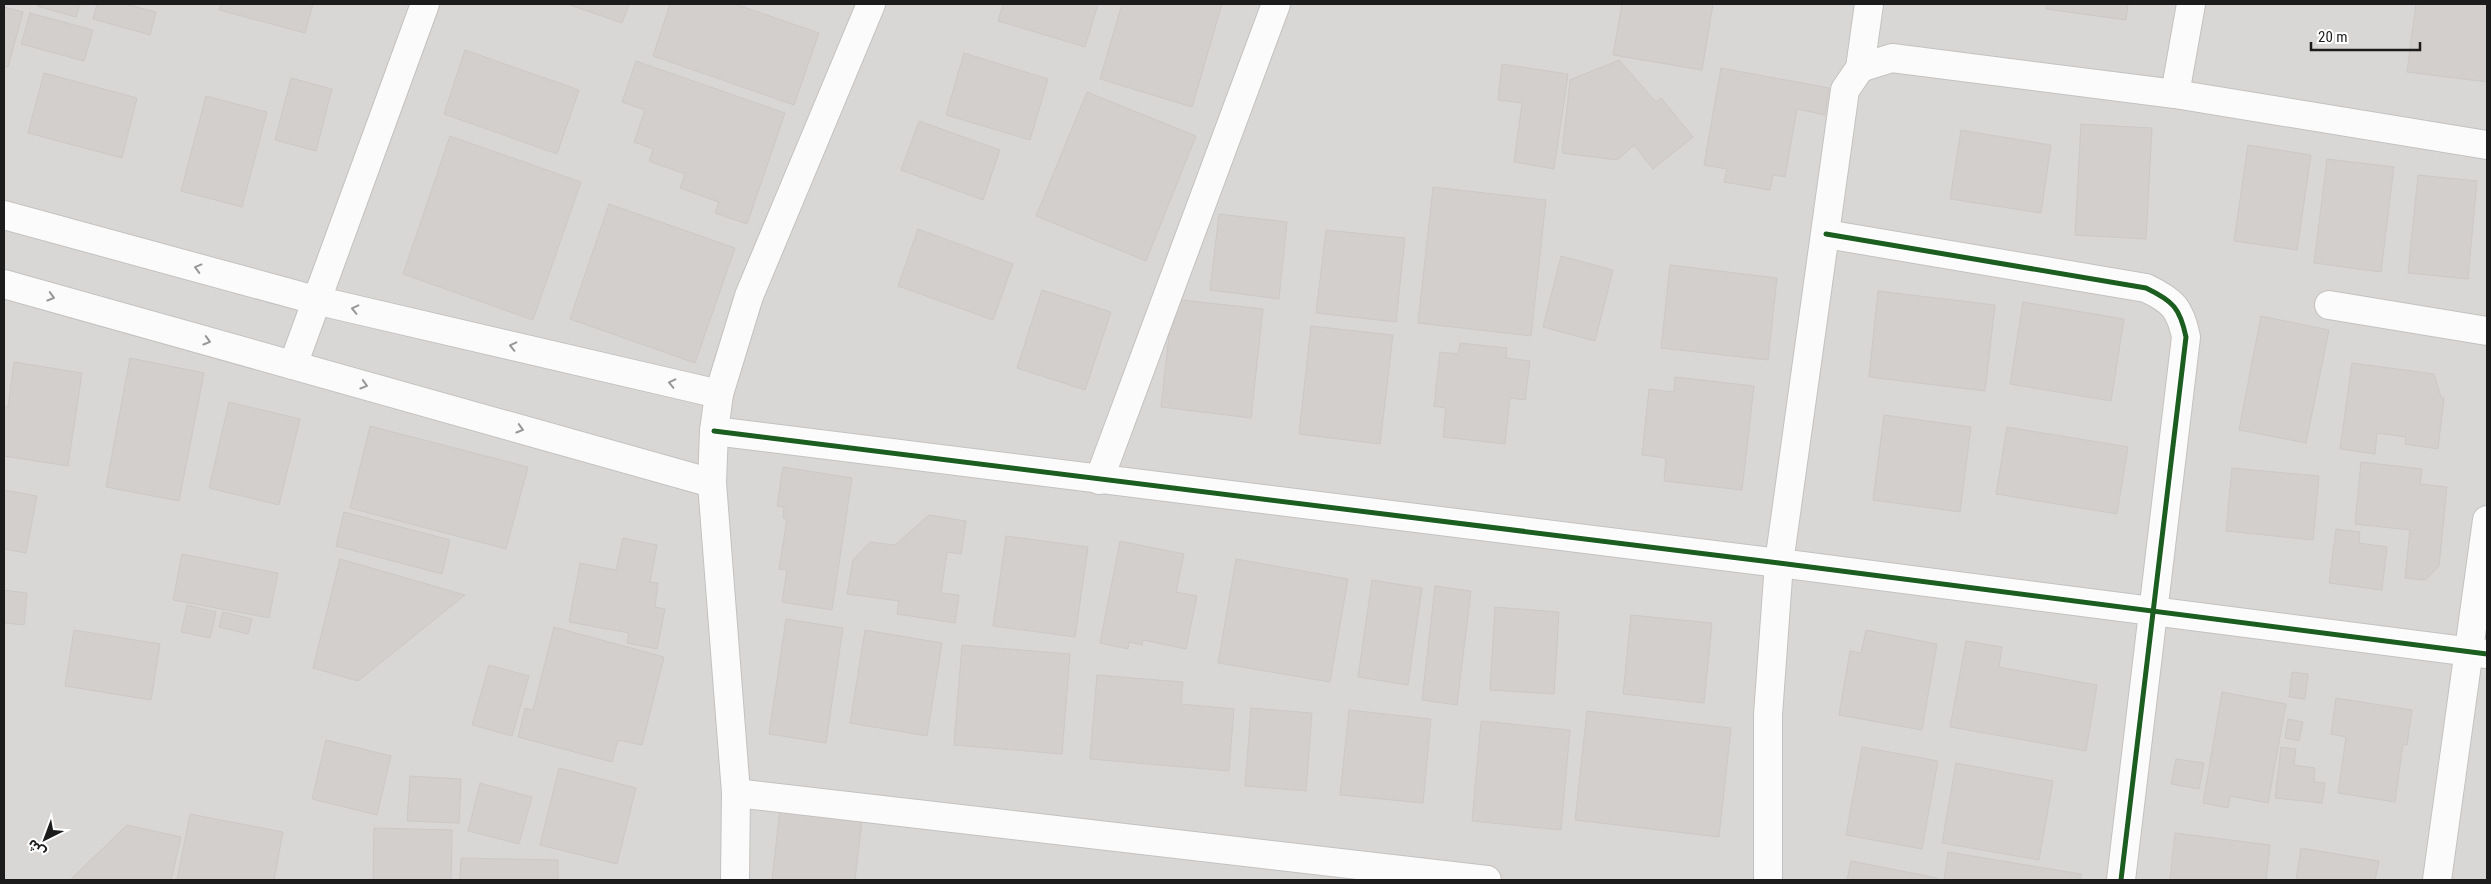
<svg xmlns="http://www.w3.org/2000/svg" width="2491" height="884" font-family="'Roboto Condensed','Noto Sans Arabic',sans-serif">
<rect width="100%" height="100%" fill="#eae7e4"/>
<rect fill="#d9d7d5" x="4" y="4" width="2483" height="876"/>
<g fill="#d3cfcc" stroke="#cec8c5">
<polygon points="38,4 80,4 76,17 37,6"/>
<polygon points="97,4 125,4 156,12 150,35 93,19"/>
<polygon points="221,4 313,4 305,33 219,10"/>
<polygon points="567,4 629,4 622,23"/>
<polygon points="670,4 735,4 819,33 794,105 653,56"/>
<polygon points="1003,4 1098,4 1085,47 998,21"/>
<polygon points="1122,4 1222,4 1192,107 1100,79"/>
<polygon points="1622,4 1713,4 1702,70 1613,55"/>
<polygon points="2046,4 2128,4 2126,20 2046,9"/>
<polygon points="2416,4 2487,4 2487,82 2407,72"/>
<polygon points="4,7 23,12 8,67 4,66"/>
<polygon points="30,13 93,30 84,61 21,44"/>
<polygon points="465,50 579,90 557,154 444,114"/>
<polygon points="964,53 1048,79 1030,140 946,115"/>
<polygon points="1619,60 1656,102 1661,98 1693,137 1653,169 1634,145 1617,160 1562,153 1570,80"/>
<polygon points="636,61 785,113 747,224 715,213 719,202 680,188 685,174 649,161 653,149 634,142 645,110 622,102"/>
<polygon points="1502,64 1568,74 1554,169 1514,162 1522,103 1498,100"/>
<polygon points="1721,68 1829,88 1825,115 1797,109 1785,177 1773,175 1770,190 1724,182 1727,169 1704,165"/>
<polygon points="44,73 137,98 122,158 28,133"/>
<polygon points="291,78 332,89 316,151 275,140"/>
<polygon points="1087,92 1196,136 1146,261 1036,216"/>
<polygon points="206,96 267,112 242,207 181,191"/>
<polygon points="919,121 1000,150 983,200 901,170"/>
<polygon points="2081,124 2152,128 2146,239 2075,235"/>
<polygon points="1961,130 2051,145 2041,213 1950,199"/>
<polygon points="450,136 581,182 533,320 403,274"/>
<polygon points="2248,145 2311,155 2297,250 2234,241"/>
<polygon points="2327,159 2394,167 2381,272 2314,263"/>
<polygon points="2418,175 2477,181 2468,279 2408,273"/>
<polygon points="1433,187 1546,200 1531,336 1418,323"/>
<polygon points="609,204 735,248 695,363 570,319"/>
<polygon points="1219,214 1287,222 1279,299 1210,290"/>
<polygon points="918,229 1013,264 993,320 898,286"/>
<polygon points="1326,230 1405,238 1396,322 1316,313"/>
<polygon points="1561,256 1613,270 1595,341 1543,327"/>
<polygon points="1670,265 1777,278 1768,360 1661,348"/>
<polygon points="1042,290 1111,312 1085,390 1017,368"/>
<polygon points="1878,291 1995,305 1985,391 1869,377"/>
<polygon points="1173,299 1263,309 1251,418 1161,407"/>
<polygon points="2023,302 2124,319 2111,401 2010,384"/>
<polygon points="2261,316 2329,330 2306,443 2239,430"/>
<polygon points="1311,326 1393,335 1380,444 1299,434"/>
<polygon points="1460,343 1507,348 1506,358 1530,361 1525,400 1510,398 1505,444 1443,437 1446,408 1434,406 1440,352 1458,354"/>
<polygon points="130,358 204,373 179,501 106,487"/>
<polygon points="14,362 82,373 68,466 4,456 4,406 8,407"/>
<polygon points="2352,363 2434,374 2441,397 2444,398 2438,449 2405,444 2406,437 2377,433 2375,454 2340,449"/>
<polygon points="1675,377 1754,386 1742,490 1664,481 1666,458 1642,455 1649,389 1674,392"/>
<polygon points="229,402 300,419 279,505 209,488"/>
<polygon points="1884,415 1971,427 1960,512 1873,500"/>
<polygon points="370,426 528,467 506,549 350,508"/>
<polygon points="2007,427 2128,447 2117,514 1996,494"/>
<polygon points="2361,462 2422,469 2420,484 2447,487 2439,566 2425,580 2405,578 2410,530 2355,524"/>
<polygon points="783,467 852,478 832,610 782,602 787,570 779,569 787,519 783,518 784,507 777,506"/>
<polygon points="2232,468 2319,476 2313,540 2226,531"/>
<polygon points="4,490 37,496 26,553 4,549"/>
<polygon points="344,512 450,540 442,574 336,546"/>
<polygon points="929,515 966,521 961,554 947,552 941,593 959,595 955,623 897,614 899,601 847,594 853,560 870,542 895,545"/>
<polygon points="2336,529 2360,532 2359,543 2387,547 2382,590 2329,583"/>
<polygon points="1006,536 1088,547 1075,637 993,626"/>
<polygon points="623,538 657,545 650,582 658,583 655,607 665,609 657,649 627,643 629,633 569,622 580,563 616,570"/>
<polygon points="1120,541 1184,554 1176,592 1197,596 1186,649 1143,640 1142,645 1129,642 1128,649 1100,643"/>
<polygon points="182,554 278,573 269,618 173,600"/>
<polygon points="340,559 465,595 358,681 313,668"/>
<polygon points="1236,559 1348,579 1330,682 1218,663"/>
<polygon points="1372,580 1422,588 1408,685 1358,677"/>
<polygon points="1435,586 1471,591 1457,705 1422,700"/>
<polygon points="4,590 27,593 24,625 4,623"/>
<polygon points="187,605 216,612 210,638 181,632"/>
<polygon points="1495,607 1559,612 1554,694 1490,690"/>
<polygon points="223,612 252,619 248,634 219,627"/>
<polygon points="1631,615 1712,623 1704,703 1623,694"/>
<polygon points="786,619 843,628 826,743 769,734"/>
<polygon points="554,627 664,657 642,745 618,740 612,762 518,737 525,708 533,710"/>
<polygon points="74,630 160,644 151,700 65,686"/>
<polygon points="865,630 942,643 927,736 850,723"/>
<polygon points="1866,630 1937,644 1922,730 1839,715 1850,651 1861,653"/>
<polygon points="1966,641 2002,647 1999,667 2097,685 2086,751 1950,727"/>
<polygon points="962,645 1070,654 1062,754 954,745"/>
<polygon points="489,665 529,676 512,736 472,725"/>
<polygon points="2292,672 2308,674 2305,699 2289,697"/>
<polygon points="1097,675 1183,682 1181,704 1234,709 1229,771 1090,759"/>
<polygon points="2222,692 2286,704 2268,803 2230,796 2228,808 2203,803"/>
<polygon points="2336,698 2412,710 2407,745 2403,744 2395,802 2338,793 2346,737 2331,734"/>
<polygon points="1251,708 1312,713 1306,791 1245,786"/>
<polygon points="1349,710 1431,719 1423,803 1340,795"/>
<polygon points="1587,711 1731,728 1719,837 1575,820"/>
<polygon points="2288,719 2303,722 2299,741 2285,738"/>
<polygon points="1481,721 1570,730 1561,830 1472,821"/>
<polygon points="326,740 391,756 377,815 312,799"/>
<polygon points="1862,747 1938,761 1922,849 1846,835"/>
<polygon points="2281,747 2296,749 2294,765 2315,768 2314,782 2325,783 2322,803 2275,798"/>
<polygon points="2176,759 2204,763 2199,789 2171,784"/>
<polygon points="1956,763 2053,781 2039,860 1942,843"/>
<polygon points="559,768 636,788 617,864 540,845"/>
<polygon points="410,776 461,779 459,823 407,821"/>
<polygon points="480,783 532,797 519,844 468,831"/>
<polygon points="780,809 862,819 855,880 772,880"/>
<polygon points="190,814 283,832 274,880 177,880"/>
<polygon points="127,825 181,837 171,880 70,880"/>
<polygon points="374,828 452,830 451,880 373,880"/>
<polygon points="2175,833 2270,845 2266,880 2170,880"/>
<polygon points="2301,848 2379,861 2375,880 2296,880"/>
<polygon points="1948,852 2081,874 2081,880 1944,880"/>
<polygon points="461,858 558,860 558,880 460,880"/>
<polygon points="1851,861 1937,878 1937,880 1847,880"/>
</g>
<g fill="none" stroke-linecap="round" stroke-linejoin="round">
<g stroke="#c3c2c0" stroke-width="30">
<g id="minor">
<polyline points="1860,68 1892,58 2175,94 2487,145"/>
<polyline points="2175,94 2191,4"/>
<polyline points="4,215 315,300 719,394"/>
<path d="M1826,234L2146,288C2173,301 2180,308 2186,337L2121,880"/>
<polyline points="4,284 712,483"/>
<polyline points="2329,305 2487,331"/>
<polyline points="293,365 425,4"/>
<polyline points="714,431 1779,563 2487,654"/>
<polyline points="1099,480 1276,4"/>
<polyline points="736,793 1487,880"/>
<polyline points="735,880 736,793 712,483 714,431 719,394 749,296 871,4"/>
<polyline points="1768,880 1768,715 1779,563 1845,90 1860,68 1869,4"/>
<polyline points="2437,880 2487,520"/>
</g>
</g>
<use href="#minor" stroke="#fcfbfb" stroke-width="28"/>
<g stroke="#fff" stroke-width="8">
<g id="cycleway">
<path d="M1826,234L2146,288C2173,301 2180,308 2186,337L2121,880"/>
<polyline points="714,431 1779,563 2487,654"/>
</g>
</g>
<use href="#cycleway" stroke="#1b5e20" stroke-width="5"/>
</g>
<defs><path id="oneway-chevron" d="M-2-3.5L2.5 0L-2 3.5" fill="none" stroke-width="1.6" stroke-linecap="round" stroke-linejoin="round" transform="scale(1.25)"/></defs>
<g stroke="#979797">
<use href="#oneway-chevron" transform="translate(198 268) rotate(-165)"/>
<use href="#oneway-chevron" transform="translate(51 297) rotate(16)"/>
<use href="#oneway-chevron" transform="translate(355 309) rotate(-167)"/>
<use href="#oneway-chevron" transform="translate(207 341) rotate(16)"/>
<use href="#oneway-chevron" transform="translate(513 346) rotate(-167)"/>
<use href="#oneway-chevron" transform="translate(672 383) rotate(-167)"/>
<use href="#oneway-chevron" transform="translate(364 385) rotate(16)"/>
<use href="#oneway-chevron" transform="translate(520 429) rotate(16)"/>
</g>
<rect width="2491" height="884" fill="none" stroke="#1c1c1c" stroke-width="10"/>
<g transform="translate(45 839) rotate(222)" stroke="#ffffff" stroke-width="4" paint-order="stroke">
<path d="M0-4L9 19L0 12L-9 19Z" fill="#1c1c1c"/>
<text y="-8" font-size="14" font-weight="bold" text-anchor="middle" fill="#1c1c1c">ش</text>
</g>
<path d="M2311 42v8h109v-8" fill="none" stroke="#1c1c1c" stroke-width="2.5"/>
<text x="2318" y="42" font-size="15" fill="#1c1c1c" stroke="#ffffff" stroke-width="4" paint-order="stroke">20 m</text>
</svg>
